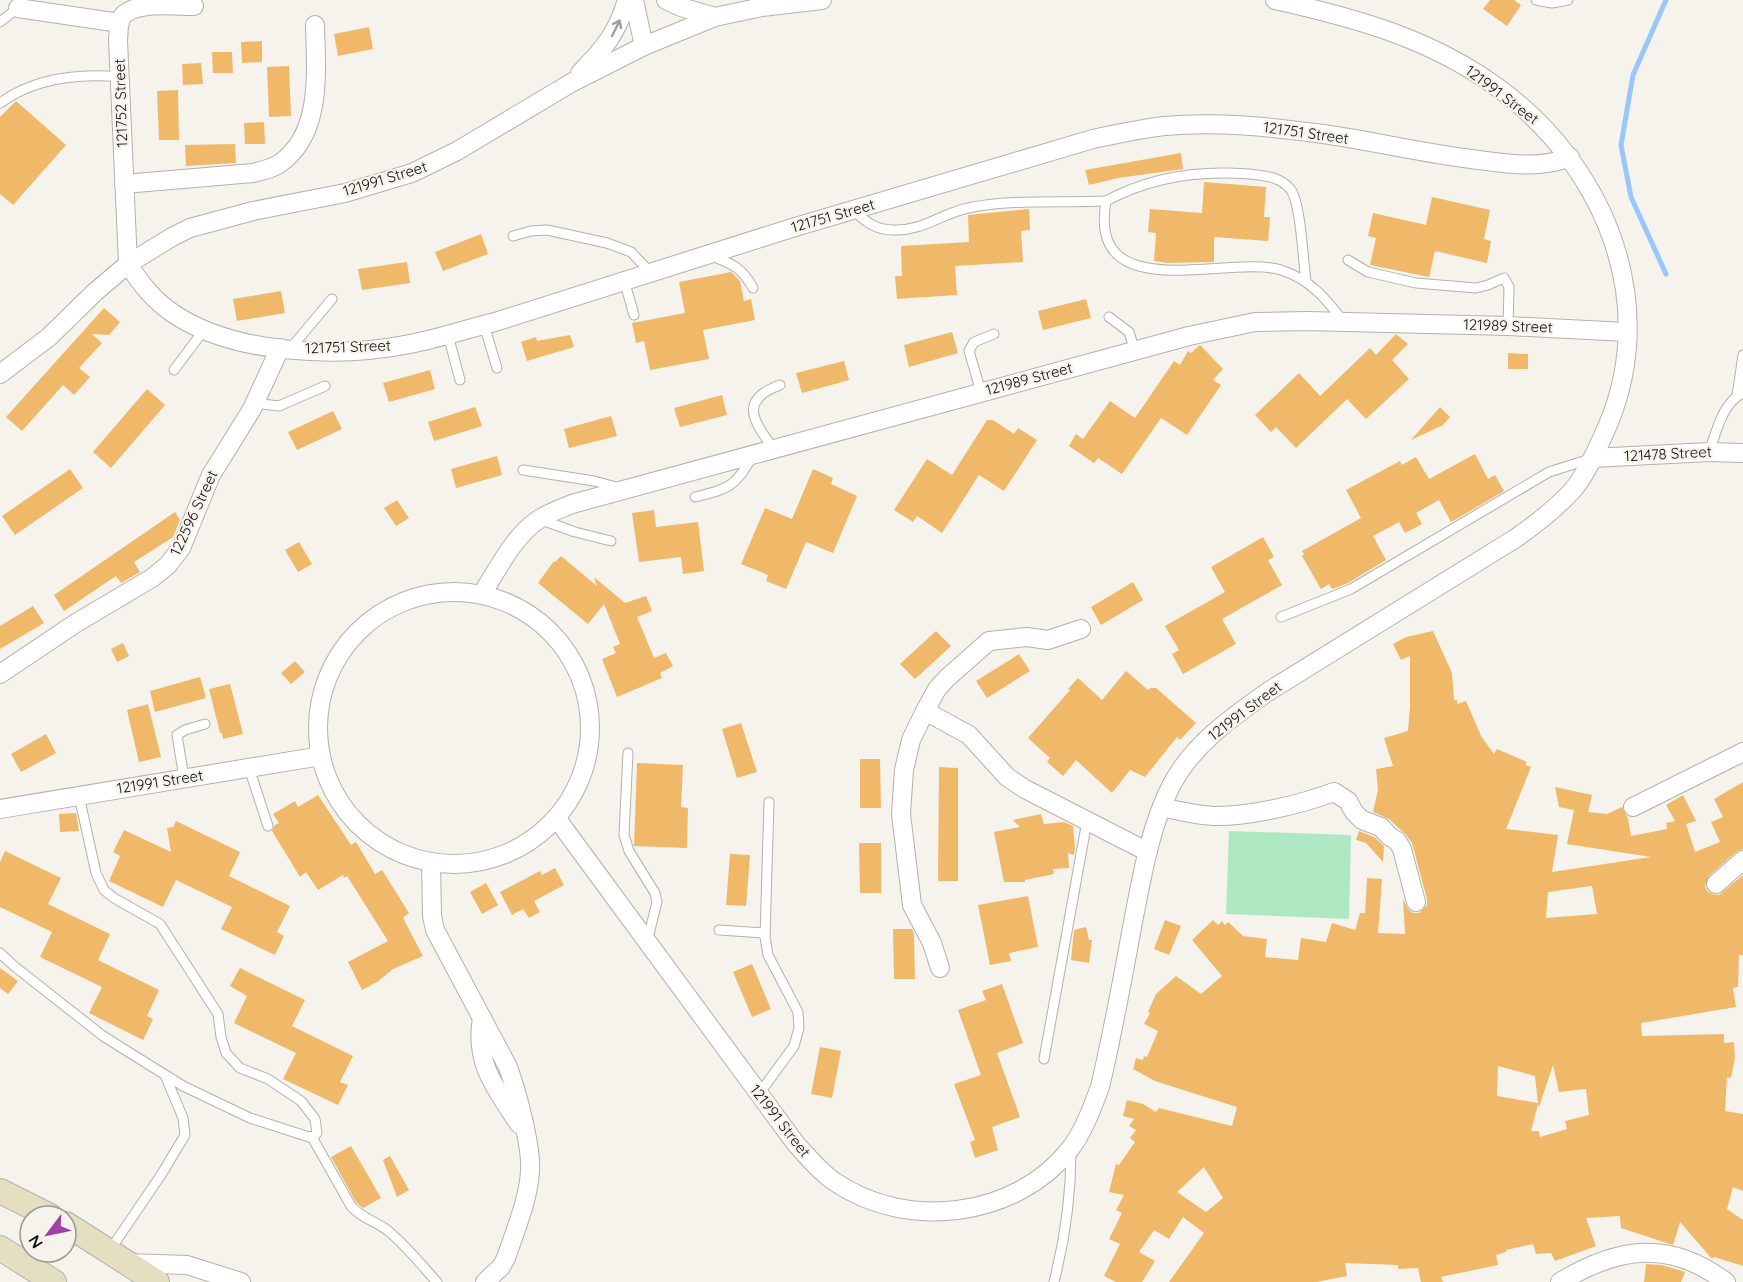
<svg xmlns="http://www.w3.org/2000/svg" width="1743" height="1282" font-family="Quicksand,sans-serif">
<rect width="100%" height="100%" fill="#f6f3ed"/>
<polygon fill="#ade8c3" points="1229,831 1351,835 1349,919 1226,914"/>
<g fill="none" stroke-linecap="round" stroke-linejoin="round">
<polyline stroke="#9ac6fe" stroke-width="5" points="1666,0 1633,75 1621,145 1631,197 1666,274"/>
</g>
<g fill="#f0b869" fill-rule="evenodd">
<polygon points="1490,0 1514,0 1521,5 1507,26 1483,9"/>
<polygon points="369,27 373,49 338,56 334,34"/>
<polygon points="262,41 262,62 242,63 241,42"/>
<polygon points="212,52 232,52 233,73 213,73"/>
<polygon points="201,63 203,84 183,85 182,64"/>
<polygon points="289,66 291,116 269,117 267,67"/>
<polygon points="178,90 179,140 159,140 157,91"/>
<polygon points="16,101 66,145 13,205 0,194 0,117"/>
<polygon points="264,122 265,144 245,144 244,123"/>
<polygon points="235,144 236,163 186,166 185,145"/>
<polygon points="1181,153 1183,169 1118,178 1089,185 1085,170"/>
<polygon points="1204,182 1266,187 1264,217 1270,217 1268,241 1214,237 1214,262 1167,263 1154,261 1156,233 1148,232 1150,209 1202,213"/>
<polygon points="1432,197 1490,210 1484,239 1491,241 1487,263 1435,251 1429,277 1370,265 1376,238 1368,236 1373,213 1426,225"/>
<polygon points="1029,209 1030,230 1021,231 1023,262 955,266 957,295 897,299 895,276 902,276 901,246 969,242 968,215"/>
<polygon points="481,234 488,254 443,271 435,252"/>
<polygon points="407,262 410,283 362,290 358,269"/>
<polygon points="731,272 740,281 744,301 751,299 755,320 703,330 709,359 650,370 644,341 636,343 632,323 685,313 679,282"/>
<polygon points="281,291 285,313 237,321 233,299"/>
<polygon points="1086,299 1091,318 1043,330 1038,311"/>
<polygon points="104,308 120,322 109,335 92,334 102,343 79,368 90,377 74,395 63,385 22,431 6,417"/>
<polygon points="952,332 958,353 909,367 904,345"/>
<polygon points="1396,334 1408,344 1392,360 1409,379 1366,419 1347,399 1296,448 1276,427 1271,432 1255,415 1299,373 1320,396 1370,348 1376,355"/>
<polygon points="570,335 574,347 527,361 521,342 536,337 537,341"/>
<polygon points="1200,345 1223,369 1213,380 1221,385 1187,435 1161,418 1122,474 1098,458 1094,463 1069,446 1076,434 1083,439 1110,401 1135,418 1174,361 1180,365 1188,351 1191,353"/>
<polygon points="1508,353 1528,354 1528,369 1508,369"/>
<polygon points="844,361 849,380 802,393 796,373"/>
<polygon points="430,370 435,389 389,402 383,383"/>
<polygon points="147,389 165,405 111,468 93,452"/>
<polygon points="722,395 727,415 680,427 674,408"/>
<polygon points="475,407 482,426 434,441 428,422"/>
<polygon points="1440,407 1450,417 1443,425 1411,440"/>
<polygon points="333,411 342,429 297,450 288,432"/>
<polygon points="611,416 617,436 569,448 564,429"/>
<polygon points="987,420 993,420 1014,434 1018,428 1037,440 1004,491 979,475 942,533 917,516 913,522 894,510 927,459 952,475"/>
<polygon points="1475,454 1488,479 1495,475 1504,491 1451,522 1439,500 1416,513 1422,524 1405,533 1399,522 1373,536 1386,560 1348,583 1332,589 1329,584 1321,589 1302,556 1304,554 1302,551 1361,518 1346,490 1400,461 1402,465 1416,457 1429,479"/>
<polygon points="497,456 502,475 456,488 451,469"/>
<polygon points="70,469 83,488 15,535 2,516"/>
<polygon points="813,469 833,478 831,484 857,496 833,553 806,542 786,589 766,581 768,575 741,564 765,508 792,519"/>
<polygon points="397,500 409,518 396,526 384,508"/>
<polygon points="654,510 656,527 698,522 704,571 683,574 681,557 639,562 632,513"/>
<polygon points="175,512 180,520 173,537 134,562 140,572 121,583 116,576 64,611 54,595"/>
<polygon points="1263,537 1274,557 1268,560 1282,585 1222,619 1236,644 1183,674 1172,654 1179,650 1165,626 1225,592 1211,567"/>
<polygon points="299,542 312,564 298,572 285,550"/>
<polygon points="561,556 597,586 594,577 625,603 646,596 652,611 637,617 654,658 666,653 673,666 660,673 662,678 617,697 602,659 616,653 613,647 620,644 604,604 588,624 538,583 554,561 555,562"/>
<polygon points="1133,582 1143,600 1101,625 1091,607"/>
<polygon points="33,606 44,623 0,649 0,626"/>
<polygon points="936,631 951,646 915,679 900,664"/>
<path d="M1433,631L1452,673L1454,700H1457V704L1466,701L1481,736L1494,754L1497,749L1527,762L1525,765L1531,767L1506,829L1558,835L1552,872L1651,857L1567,844L1574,810L1559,807L1555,787L1592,795L1588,812L1607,814L1622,807L1628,819L1631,836L1667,829L1666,823L1675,821L1666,805L1683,795L1696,821L1686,824L1695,852L1720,842L1711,822L1723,817L1714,799L1743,782V849L1736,852L1709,876L1705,886L1707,891L1712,894L1719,895L1743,875V955H1739L1738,987L1733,988L1736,1007L1641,1023L1642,1036L1724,1034V1043L1734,1042L1735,1058L1731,1078L1727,1077L1725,1111L1743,1114V1191L1733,1187L1727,1209L1743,1220V1266L1714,1257L1712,1259L1680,1222L1673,1245L1621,1228L1620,1216L1586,1218L1596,1246L1555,1261L1551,1253L1536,1254L1533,1244L1506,1250V1252L1496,1255L1498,1265L1441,1277L1443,1282H1421L1418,1268L1398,1269V1265L1345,1263L1347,1276L1316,1282H1169L1204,1233L1183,1217L1169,1239L1154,1230L1139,1252L1155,1261L1142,1282H1116L1104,1276L1120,1244L1109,1239L1122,1213L1116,1210L1124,1195L1109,1192L1116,1164L1119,1165L1135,1142L1130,1138L1136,1130L1129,1126L1134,1119L1123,1116L1127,1100L1143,1104L1156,1112L1159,1108L1232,1126L1237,1107L1155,1081L1133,1069L1136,1058L1143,1060L1144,1056L1147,1057L1158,1031L1144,1024L1150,1013L1148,1012L1156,994L1176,976L1201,994L1222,976L1192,940L1213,920L1218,925L1222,921L1225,925L1228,922L1243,936L1267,939L1265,957L1298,960L1301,938L1326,942L1332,923L1355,930L1360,913H1365L1367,878L1382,879L1378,933L1405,934L1403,899L1408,909L1413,913H1419L1427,905V899L1412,843L1406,835L1389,819L1371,811L1373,812L1378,790L1376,769L1393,766L1384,738L1408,731L1410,707V656L1401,660L1393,644L1406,637ZM1592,886L1597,914L1546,918L1548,892ZM1553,1065L1559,1092L1586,1089L1589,1115L1565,1121L1567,1129L1540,1137L1539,1131H1531L1538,1104L1539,1107ZM1498,1066L1535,1076L1538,1103L1497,1096ZM1204,1167L1223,1198L1206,1212L1177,1192Z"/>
<polygon points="123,643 129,656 117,662 111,649"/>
<polygon points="1019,654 1030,671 987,698 976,681"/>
<polygon points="295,661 305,672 291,684 281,673"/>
<polygon points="1126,671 1148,690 1151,688 1156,688 1196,723 1180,740 1177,737 1145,777 1130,770 1112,793 1076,760 1063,776 1047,762 1050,758 1028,738 1070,690 1068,689 1078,678 1102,700"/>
<polygon points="200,677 206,698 155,712 150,691"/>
<polygon points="230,684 243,734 223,739 222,733 220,733 209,689"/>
<polygon points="148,704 161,757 139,762 127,710"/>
<polygon points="741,723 757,772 737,778 722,729"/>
<polygon points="46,734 56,753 21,772 11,754"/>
<polygon points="860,759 880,759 881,808 860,808"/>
<polygon points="637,763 683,765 681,807 688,808 687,848 634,846"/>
<polygon points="939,767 958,768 958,881 938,881"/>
<polygon points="318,795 351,845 356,842 375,874 382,870 409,913 403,918 423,956 393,969 377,982 362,990 348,962 388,941 347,876 344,878 343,875 318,890 306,872 300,877 272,831 275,825 279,823 273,814 295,801 298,807"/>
<polygon points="76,813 79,831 60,832 59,814"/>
<polygon points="1041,814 1044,824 1064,822 1073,826 1075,848 1074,855 1068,853 1069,868 1053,869 1054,874 1025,880 1025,882 1004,882 994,832 1020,827 1013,820"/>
<polygon points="176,821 240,852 229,876 290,906 277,932 284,936 275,955 221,929 232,907 176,880 163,907 109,881 120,856 113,852 124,830 171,852 167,828 173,827"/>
<polygon points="1359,831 1374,837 1384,846 1383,862 1366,843 1356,840"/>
<polygon points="859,843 881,843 881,893 860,893"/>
<polygon points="5,851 61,878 48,904 110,934 98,960 159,990 147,1016 153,1019 143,1040 89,1013 102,987 40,957 52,932 0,907 0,862"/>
<polygon points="730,854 750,855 746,906 726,905"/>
<polygon points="555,868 564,885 534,901 540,912 529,918 523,909 512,915 500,892 540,871 542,875"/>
<polygon points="486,883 498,905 482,914 470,892"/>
<polygon points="1028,896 1038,947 1009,953 1011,961 990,965 978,905"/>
<polygon points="1165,920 1181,926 1169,955 1154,949"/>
<polygon points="1086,927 1089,940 1092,940 1089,963 1071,960 1074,930"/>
<polygon points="893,929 912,929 914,934 915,979 894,979"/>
<polygon points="752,964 771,1009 752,1017 733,972"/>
<polygon points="0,968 18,981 8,994 0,988"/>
<polygon points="240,968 305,1000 292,1026 353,1056 340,1082 348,1085 338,1105 283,1079 296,1053 234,1023 247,996 230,986"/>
<polygon points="1002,984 1023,1043 997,1053 1020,1117 992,1127 998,1150 975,1158 970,1142 975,1140 954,1084 981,1075 958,1010 986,1000 982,991"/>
<polygon points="820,1047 841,1051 832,1098 811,1094"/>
<polygon points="351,1146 381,1198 363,1208 356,1202 331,1157"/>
<polygon points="390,1156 409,1190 397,1197 383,1160"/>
<polygon points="1646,1264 1662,1265 1685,1272 1681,1282 1644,1282"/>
</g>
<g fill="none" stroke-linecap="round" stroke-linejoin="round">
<g stroke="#b3b1ab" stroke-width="11">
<g id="lane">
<polyline points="1536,0 1552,3 1568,0"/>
<polyline points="0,22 18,8"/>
<path d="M0,103C35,78 77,73 120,77"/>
<path d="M854,210C865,222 876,230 893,230C924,231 940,214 968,208C1012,199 1061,203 1106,201"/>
<polyline points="513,236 531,231 547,230 607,243 631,252 650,272"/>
<path d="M712,256C733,264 742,268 753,288"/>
<polyline points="1348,260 1368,272 1416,283 1476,288 1488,285 1504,278 1509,287 1508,326"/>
<polyline points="624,280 634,315"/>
<path d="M1306,281C1303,261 1301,205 1291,190C1280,176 1265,176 1249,174C1200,170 1150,177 1106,201C1087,309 1227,254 1281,270C1310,279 1326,299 1344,322"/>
<polyline points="1109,317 1129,332 1135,351"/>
<polyline points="484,325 497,368"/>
<polyline points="448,335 460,380"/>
<polyline points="290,349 332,299"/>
<polyline points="174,370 204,330"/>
<polyline points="981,392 969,351 974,342 994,334"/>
<polyline points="1737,396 1743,355"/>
<polyline points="254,403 279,406 325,386"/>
<path d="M773,448C754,422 738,400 780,385"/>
<path d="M1709,452C1717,431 1722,403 1743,393"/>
<polyline points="523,470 594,481 620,488"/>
<path d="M695,497C731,488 734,487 753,456"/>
<polyline points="539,519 575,532 611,541"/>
<polyline points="1281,617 1351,589 1549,472 1590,459"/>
<polyline points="628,753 624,835 629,851 655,893 657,902 647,942"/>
<polyline points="249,768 268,826"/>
<polyline points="184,778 177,735 185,730 205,724"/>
<polyline points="719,930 764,933"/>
<polyline points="0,953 14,966 103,1036 183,1086 250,1118 309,1137 314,1136 317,1133 315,1119 301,1101 268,1079 240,1068 226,1053 221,1037 218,1014 160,924 114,898 104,890 96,873 79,796"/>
<polyline points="1044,1059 1087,821"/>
<polyline points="759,1094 794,1046 799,1028 798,1012 768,955 765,937 769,802"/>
<path d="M312,1137L351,1206C361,1218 375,1221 387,1230C406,1245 421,1265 437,1282"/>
<polyline points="110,1250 161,1175 185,1135 183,1118 165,1075"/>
<path d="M1054,1282C1065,1239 1071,1196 1071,1151"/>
</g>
</g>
<g stroke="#b3b1ab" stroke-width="20">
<g id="street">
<polyline points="634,0 644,46"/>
<polyline points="666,0 681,7 715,17"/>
<path d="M194,6C175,6 129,0 120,20C118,26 119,34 118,40L128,264C141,284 154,301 174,314C235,355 340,358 410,344C439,338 467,329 495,322L792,228L1093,139C1116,134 1140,129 1164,126C1217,121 1271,127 1323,134C1373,141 1421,153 1471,159C1504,163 1539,170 1570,157"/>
<polyline points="18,8 120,23"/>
<path d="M580,73C604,49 617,33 627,0"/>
<path d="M124,184L253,173C261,171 271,169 279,164C323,134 316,71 315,25"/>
<polyline points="0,374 49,337 95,292 128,264 172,237 190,228 253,211 345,193 412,173 457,151 571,83 644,46 715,17 762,7 822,0"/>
<polyline points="1593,458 1709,452 1743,453"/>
<circle cx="454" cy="728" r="136"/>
<path d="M482,594C498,569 513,537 538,520C548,513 560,509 572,504L1189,336L1255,322L1307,321L1508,326L1627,332"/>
<polyline points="1081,629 1048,640 1027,637 989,641 947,678 937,689 925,711 969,735 1007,777 1025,789 1148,852"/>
<polyline points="0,674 76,623 152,578 168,565 181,548 211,475 252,409 280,348"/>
<polyline points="925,711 911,740 904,770 901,814 912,905 932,943 940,968"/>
<path d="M1162,807C1180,811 1199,816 1217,816C1252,816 1302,804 1334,792L1348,801L1354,812L1362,820L1381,827L1389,836L1397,841L1402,849L1416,902"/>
<polyline points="1633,807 1743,752"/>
<polyline points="0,809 321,756"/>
<path d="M557,819L796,1144C808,1157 820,1172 835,1182C907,1231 1016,1218 1070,1149C1084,1131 1092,1108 1100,1087C1113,1032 1123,977 1133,922C1142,876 1150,827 1171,786C1192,745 1232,717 1269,691L1516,538C1536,524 1555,509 1572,491C1585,476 1595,454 1603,436C1663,310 1608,170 1501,90C1433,39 1356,18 1275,0"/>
<path d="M431,863L432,916L435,930L508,1067C517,1092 532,1147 530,1172C528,1201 515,1231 506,1258L501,1267L485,1282"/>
<polyline points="1716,884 1743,860"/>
<path d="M482,1018C474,1063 496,1089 519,1124"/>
<polyline points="128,1263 187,1265 241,1282"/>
<path d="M1560,1282C1618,1247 1669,1239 1726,1282"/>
</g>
</g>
<g stroke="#b3b1ab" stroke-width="26">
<g id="secondary">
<polyline points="0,1191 50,1216"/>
<polyline points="66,1224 157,1282"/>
<polyline points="0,1248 54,1282"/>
</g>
</g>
<use href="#lane" stroke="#fff" stroke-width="9"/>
<use href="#street" stroke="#fff" stroke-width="18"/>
<use href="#secondary" stroke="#e4dfc1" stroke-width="24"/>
</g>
<defs><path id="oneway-shaft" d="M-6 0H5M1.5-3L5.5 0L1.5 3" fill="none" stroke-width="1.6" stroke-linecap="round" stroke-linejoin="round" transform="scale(1.5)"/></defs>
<use stroke="#a09f9f" href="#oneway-shaft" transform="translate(616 28) rotate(-64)"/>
<g text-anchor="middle" stroke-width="4.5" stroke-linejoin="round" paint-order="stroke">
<g font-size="15" fill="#11100e" stroke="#f6f3ed">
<text transform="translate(1502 95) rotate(37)" y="5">121991 Street</text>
<text transform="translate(121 103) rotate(-92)" y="5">121752 Street</text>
<text transform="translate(1306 133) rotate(8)" y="5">121751 Street</text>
<text transform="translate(385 179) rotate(-17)" y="5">121991 Street</text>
<text transform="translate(833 216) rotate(-16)" y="5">121751 Street</text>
<text transform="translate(1508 326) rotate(2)" y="5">121989 Street</text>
<text transform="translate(348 347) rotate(-2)" y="5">121751 Street</text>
<text transform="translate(1029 379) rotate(-15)" y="5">121989 Street</text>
<text transform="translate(1668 454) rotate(-3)" y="5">121478 Street</text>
<text transform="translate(194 513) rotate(-65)" y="5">122596 Street</text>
<text transform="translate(1245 711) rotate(-37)" y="5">121991 Street</text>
<text transform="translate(160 782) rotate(-9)" y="5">121991 Street</text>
<text transform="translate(780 1121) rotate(52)" y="5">121991 Street</text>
</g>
</g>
<g transform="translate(48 1234) rotate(238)"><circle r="28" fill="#f6f3ed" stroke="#9a9894" stroke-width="1.5"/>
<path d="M0-4.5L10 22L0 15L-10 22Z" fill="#a340a6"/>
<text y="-9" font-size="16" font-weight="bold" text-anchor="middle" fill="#11100e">N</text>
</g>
</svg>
